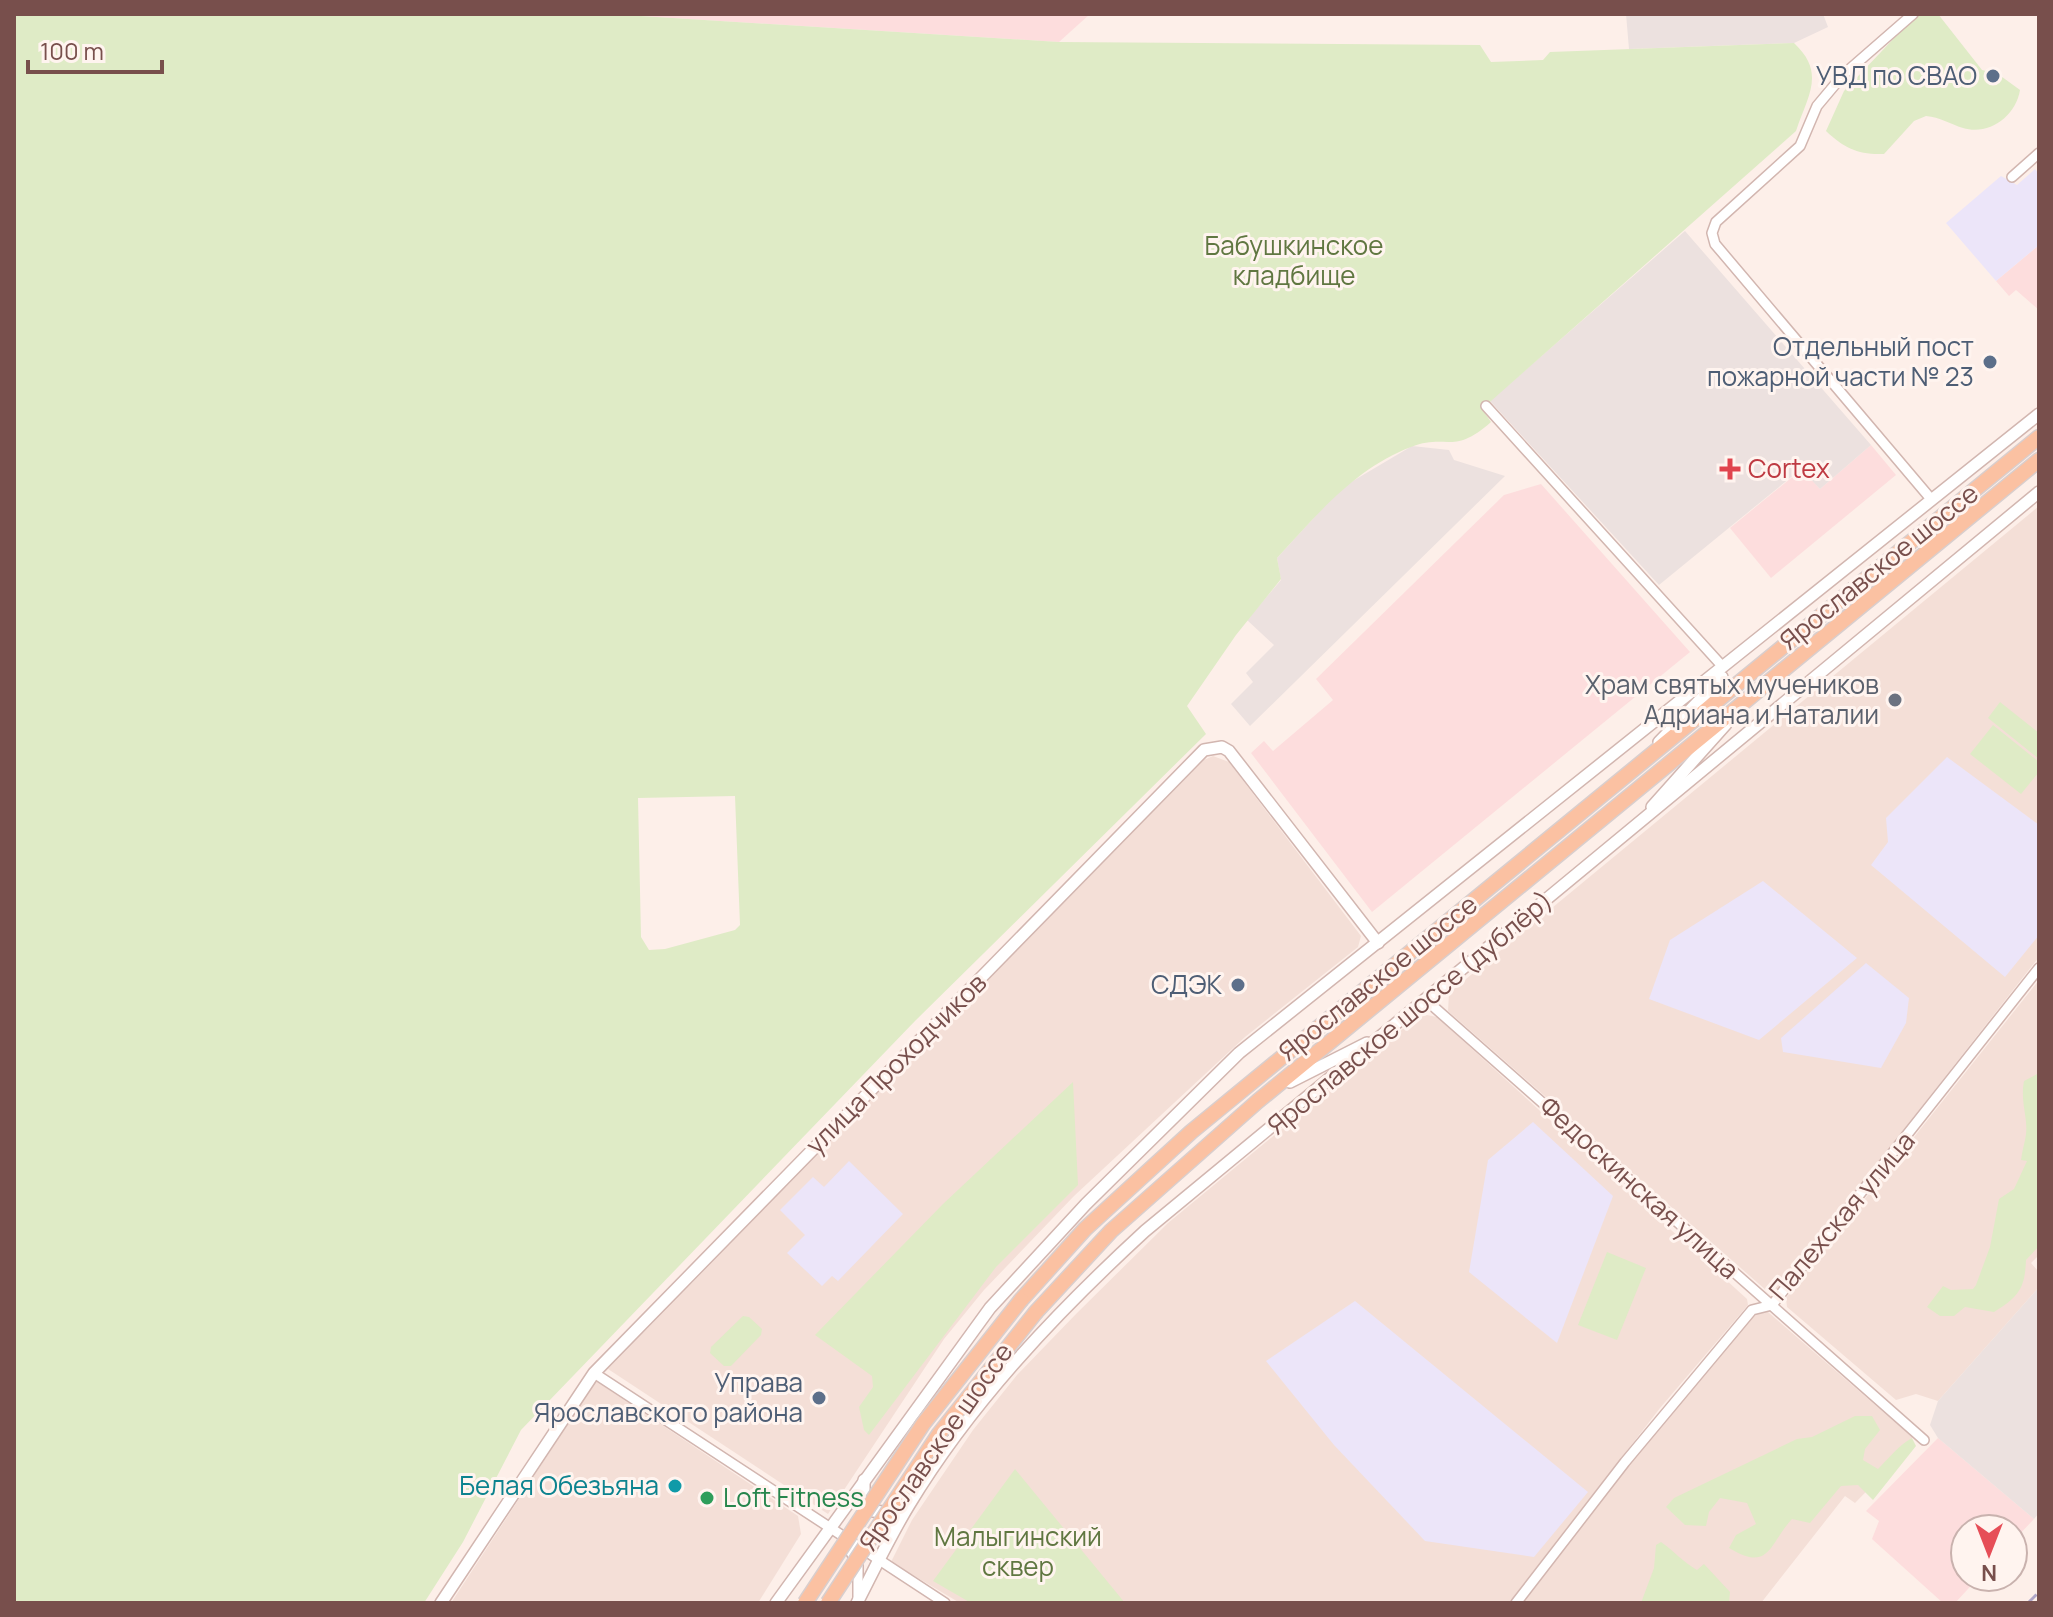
<svg xmlns="http://www.w3.org/2000/svg" width="2053" height="1617" font-family="Manrope,sans-serif">
<rect width="100%" height="100%" fill="#fdefe9"/>
<g fill="#f4dfd7">
<polygon points="2039,506 2039,957 1777,1291 1767,1291 1448,1011 1449,993"/>
<polygon points="1213,756 1229,762 1361,936 1358,947 1245,1037 1074,1196 984,1290 944,1339 828,1514 608,1369 1204,760"/>
<polygon points="2039,980 2039,1255 2031,1263 2039,1272 2039,1287 1938,1401 1916,1394 1896,1400 1787,1307 1786,1298"/>
<polygon points="1427,1015 1437,1017 1747,1299 1748,1305 1660,1408 1509,1603 960,1603 891,1562 912,1520 973,1430 1017,1375 1076,1314 1168,1223 1415,1019"/>
<polygon points="1757,1312 1768,1312 1912,1437 1912,1445 1855,1503 1845,1496 1761,1603 1522,1603 1669,1414"/>
<polygon points="596,1381 798,1516 801,1534 758,1603 451,1603"/>
</g>
<g fill="#fddddd">
<polygon points="609,14 1090,14 1059,42"/>
<polygon points="2039,245 2039,310 2016,290 2009,296 1996,281"/>
<polygon points="1871,445 1896,475 1771,578 1730,528 1802,469 1820,489"/>
<polygon points="1541,484 1690,652 1372,912 1251,753 1264,741 1273,751 1333,700 1316,679 1504,495"/>
<polygon points="1938,1438 2034,1519 2013,1541 2013,1529 1965,1529 1965,1577 1979,1577 1955,1603 1943,1603 1872,1539 1879,1521 1866,1511"/>
</g>
<g fill="#ece1df">
<polygon points="1626,14 1823,14 1828,27 1794,43 1629,49"/>
<polygon points="1685,231 1871,445 1820,489 1801,469 1659,585 1490,401"/>
<polygon points="1412,446 1449,450 1454,460 1505,476 1250,726 1231,704 1253,682 1246,673 1274,645 1247,620 1281,580 1277,558 1341,488"/>
<polygon points="2039,1287 2039,1513 2034,1519 1938,1438 1930,1425 1938,1401"/>
</g>
<g fill="#ece5f9">
<polygon points="2035,169 2039,174 2039,245 1996,281 1946,223 2001,176 2017,185"/>
<polygon points="1947,757 2039,825 2039,935 2005,977 1871,865 1888,842 1886,818"/>
<polygon points="1763,881 1857,958 1759,1040 1649,999 1670,940"/>
<polygon points="1866,963 1909,998 1906,1023 1881,1068 1783,1052 1781,1038"/>
<polygon points="1533,1122 1613,1196 1557,1343 1469,1272 1488,1160"/>
<polygon points="849,1161 903,1214 838,1281 832,1276 822,1286 787,1253 805,1235 780,1210 813,1177 824,1187"/>
<polygon points="1355,1301 1588,1492 1534,1557 1425,1541 1334,1445 1266,1361"/>
</g>
<g fill="#dfebc6" fill-rule="evenodd">
<path d="M14,14H609L1059,42L1480,45L1491,62L1543,60L1550,52L1794,43C1826,73 1808,95 1796,131L1482,409L1491,422C1453,456 1447,433 1411,447C1355,468 1316,516 1277,558L1281,579L1236,635L1187,706L1206,734L915,1021L521,1430L463,1542L424,1603H14ZM735,796L740,925L735,930L665,949L649,950L641,937L638,798Z"/>
<path d="M1917,14H1938L1982,70L1998,74L2020,90C2016,116 1989,136 1963,128C1950,124 1940,117 1926,116L1914,121L1884,154C1858,155 1844,148 1826,131L1844,91Z"/>
<polygon points="2000,702 2039,733 2039,759 1988,718"/>
<polygon points="1993,725 2039,762 2039,772 2021,794 1970,754"/>
<path d="M2039,1073V1246L2026,1260C2025,1288 2019,1297 1994,1312L1965,1307L1954,1316H1940L1927,1307L1943,1286L1951,1290L1973,1289L1976,1285L1990,1247L1999,1199L2014,1189L2027,1161L2021,1160C2022,1151 2025,1142 2026,1134C2028,1117 2020,1102 2024,1081Z"/>
<polygon points="1073,1082 1078,1185 996,1267 869,1435 864,1430 859,1407 873,1387 872,1376 815,1335 943,1204"/>
<polygon points="1607,1252 1646,1268 1617,1340 1578,1325"/>
<polygon points="743,1316 749,1317 762,1329 761,1335 731,1366 724,1366 710,1353 711,1347"/>
<path d="M1855,1416H1872L1880,1430L1865,1449L1863,1460L1878,1469C1888,1459 1900,1444 1912,1438L1916,1446L1873,1500L1858,1485L1841,1486L1810,1523L1792,1519C1769,1544 1770,1573 1729,1548L1736,1535L1756,1524L1747,1503L1720,1498L1709,1512L1706,1526L1685,1525L1666,1507L1674,1498L1797,1439L1812,1437Z"/>
<polygon points="1015,1469 1125,1603 971,1603 933,1581"/>
<path d="M1661,1542C1674,1551 1683,1562 1697,1570L1704,1564L1730,1592L1729,1603H1641L1654,1568L1656,1545Z"/>
</g>
<g fill="none" stroke-linecap="round" stroke-linejoin="round">
<g stroke="#d2b6b0" stroke-width="12">
<g id="minor">
<polyline points="1913,14 1843,75 1817,106 1800,146 1716,222 1712,233 1715,244 1931,499"/>
<polyline points="2012,177 2039,153"/>
<polyline points="1486,406 1723,667"/>
<polyline points="1426,1000 1924,1440"/>
<polyline points="594,1373 945,1603"/>
<polyline points="845,1541 858,1566 858,1598"/>
<polyline points="1516,1603 1625,1462 1752,1310 1772,1305 2039,968"/>
</g>
</g>
<g stroke="#d2b6b0" stroke-width="14">
<g id="tertiary">
<polyline points="1659,742 1722,677"/>
<polyline points="1652,807 1726,724"/>
<polyline points="1290,1082 1367,1043"/>
<polyline points="864,1480 864,1495 873,1511 894,1513"/>
<polyline points="441,1603 594,1373 1204,750 1222,747 1229,751 1378,943"/>
<polyline points="776,1603 990,1308 1086,1204 1239,1053 2039,414"/>
<path d="M857,1603C874,1570 890,1536 909,1505C971,1402 1057,1312 1145,1231L2039,492"/>
</g>
</g>
<g stroke="#d9cecd" stroke-width="17">
<g id="primary">
<polyline points="1021,1300 1085,1229 1191,1132 2039,437"/>
<polyline points="1036,1312 1111,1231 1258,1101 2039,460"/>
</g>
</g>
<use href="#minor" stroke="#fff" stroke-width="9"/>
<use href="#tertiary" stroke="#fff" stroke-width="11"/>
<use href="#primary" stroke="#fbc1a2" stroke-width="14"/>
<polyline stroke="#afa6c7" stroke-width="3" stroke-dasharray="12 8" stroke-linecap="butt" points="2028,1603 2039,1592"/>
<g stroke="#d9cecd" stroke-width="17" stroke-linecap="butt">
<g id="primary-bridge">
<polyline points="805,1603 923,1424 1021,1300"/>
<polyline points="828,1603 939,1434 1036,1312"/>
</g>
</g>
<use href="#primary-bridge" stroke="#fbc1a2" stroke-width="14"/>
</g>
<g fill="#5c6f8a" stroke="#fff4ef" stroke-width="3">
<circle cx="1993" cy="76" r="8"/>
<circle cx="1990" cy="362" r="8"/>
<circle cx="1238" cy="985" r="8"/>
<circle cx="819" cy="1398" r="8"/>
</g>
<path fill="#e0444e" stroke="#fff4ef" stroke-width="3" d="M1726 457h8v8h8v8h-8v8h-8v-8h-8v-8h8z"/>
<circle fill="#6b7280" stroke="#fff4ef" stroke-width="3" cx="1895" cy="700" r="8"/>
<circle fill="#0f9aa8" stroke="#fff4ef" stroke-width="3" cx="675" cy="1486" r="8"/>
<circle fill="#2e9e5b" stroke="#fff4ef" stroke-width="3" cx="707" cy="1498" r="8"/>
<g text-anchor="middle" stroke-width="6" stroke-linejoin="round" paint-order="stroke">
<g font-size="26" fill="#4e5e75" stroke="#fff4ef" text-anchor="end">
<text x="1977" y="85">УВД по СВАО</text>
<text x="1974" y="356">Отдельный пост<tspan x="1974" dy="30">пожарной части № 23</tspan></text>
<text x="1222" y="994">СДЭК</text>
<text x="803" y="1392">Управа<tspan x="803" dy="30">Ярославского района</tspan></text>
</g>
<g font-size="26" fill="#607741" stroke="#fff4ef">
<text x="1294" y="255">Бабушкинское<tspan x="1294" dy="30">кладбище</tspan></text>
<text x="1018" y="1546">Малыгинский<tspan x="1018" dy="30">сквер</tspan></text>
</g>
<g font-size="26" fill="#be3a42" stroke="#fff4ef" text-anchor="start">
<text x="1748" y="478">Cortex</text>
</g>
<g font-size="26" fill="#784f4c" stroke="#fff4ef">
<text transform="translate(1879 567) rotate(-39)" y="9">Ярославское шоссе</text>
<text transform="translate(1378 978) rotate(-39)" y="9">Ярославское шоссе</text>
<text transform="translate(1410 1013) rotate(-40)" y="9">Ярославское шоссе (дублёр)</text>
<text transform="translate(896 1064) rotate(-45)" y="9">улица Проходчиков</text>
<text transform="translate(1639 1188) rotate(42)" y="9">Федоскинская улица</text>
<text transform="translate(1842 1216) rotate(-50)" y="9">Палехская улица</text>
<text transform="translate(936 1447) rotate(-55)" y="9">Ярославское шоссе</text>
</g>
<g font-size="26" fill="#5b616d" stroke="#fff4ef" text-anchor="end">
<text x="1879" y="694">Храм святых мучеников<tspan x="1879" dy="30">Адриана и Наталии</tspan></text>
</g>
<g font-size="26" fill="#0d838f" stroke="#fff4ef" text-anchor="end">
<text x="659" y="1495">Белая Обезьяна</text>
</g>
<g font-size="26" fill="#27864d" stroke="#fff4ef" text-anchor="start">
<text x="723" y="1507">Loft Fitness</text>
</g>
</g>
<rect width="2053" height="1617" fill="none" stroke="#784f4c" stroke-width="32"/>
<g transform="translate(1989 1553) rotate(180)"><circle r="38" fill="#fff4ef" stroke="#c9b2ae" stroke-width="2"/>
<path d="M0-6L14 30L0 20L-14 30Z" fill="#e64e57"/>
<text y="-12" font-size="22" font-weight="bold" text-anchor="middle" fill="#784f4c">N</text>
</g>
<path d="M28 60v12h134v-12" fill="none" stroke="#784f4c" stroke-width="4"/>
<text x="40" y="60" font-size="24" fill="#784f4c" stroke="#fff4ef" stroke-width="6" paint-order="stroke">100 m</text>
</svg>
